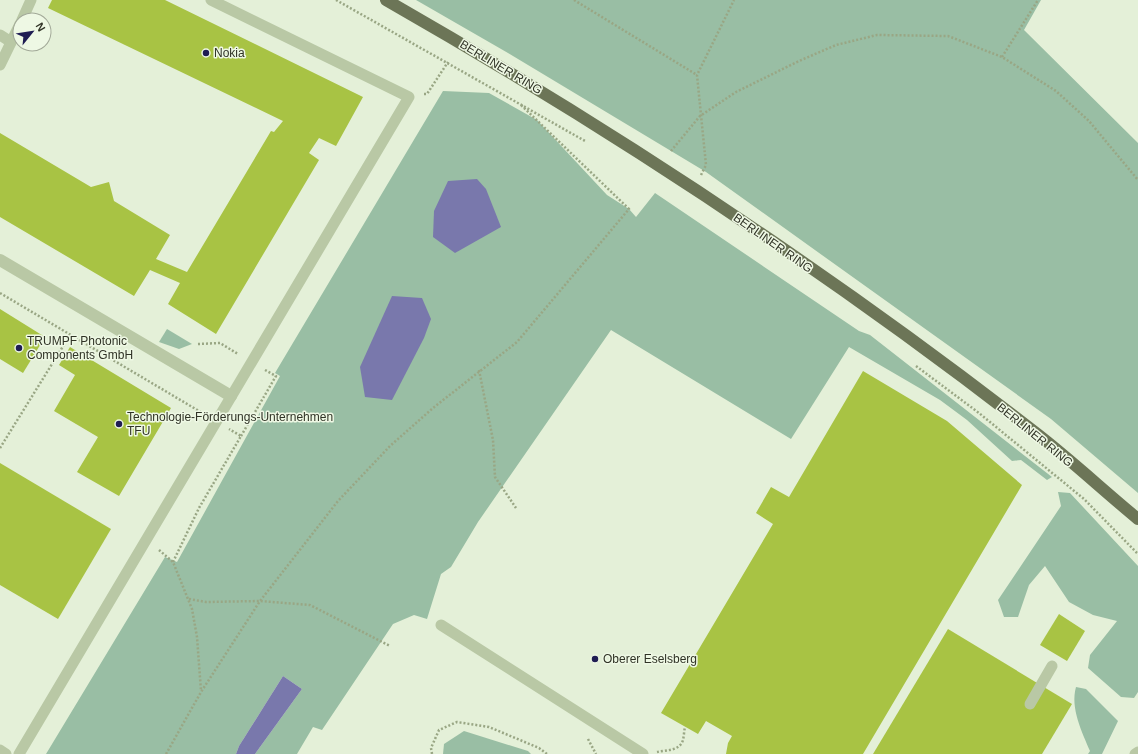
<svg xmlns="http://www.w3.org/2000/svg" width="1138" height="754" font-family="Helvetica,sans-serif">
<rect width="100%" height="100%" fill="#e4f0d8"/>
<g fill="#99bea4">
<polygon points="416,0 1041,0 1024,30 1138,143 1138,493 1051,419 706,172 508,53"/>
<polygon points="443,91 489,93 537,120 607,195 629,209 636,217 655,193 859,331 870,335 1052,477 1047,480 1021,460 1012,461 967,420 940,400 849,347 791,439 611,330 478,522 451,567 441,574 427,619 414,615 393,624 322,730 313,727 297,754 255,754 302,689 283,676 239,746 236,754 46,754 165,557 177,562 280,376 275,373"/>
<polygon points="167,329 192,344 179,349 159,342"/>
<polygon points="1058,492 1070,493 1138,566 1138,692 1134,698 1121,697 1088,668 1090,655 1117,621 1093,615 1069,602 1045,566 1029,585 1018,617 1004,617 998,600 1061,506"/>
<path d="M1076,687L1086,689L1118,721L1102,754H1088L1090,751C1082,732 1070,708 1076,687Z"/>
<polygon points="464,731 528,751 531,754 443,754 444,744"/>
</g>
<g fill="#7978ac">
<polygon points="477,179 486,189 501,227 455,253 433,237 434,211 448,181"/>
<polygon points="392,296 422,298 431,319 424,338 392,400 365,397 360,367"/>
<polygon points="283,676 302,689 255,754 236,754 239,746"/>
</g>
<g fill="#a8c344">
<polygon points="52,0 165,0 363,97 336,146 319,138 309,153 319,160 216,334 168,304 180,283 150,270 134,296 0,217 0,133 91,187 109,182 114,201 170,235 156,259 187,272 271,131 274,132 283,121 48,8"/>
<polygon points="0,309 45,337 23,373 0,359"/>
<polygon points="70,347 171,408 119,496 77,472 98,437 54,411 75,375 59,365"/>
<polygon points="863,371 947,421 1022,485 863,754 726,754 728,743 732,736 706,721 698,734 661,713 773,524 756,513 771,487 789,497"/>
<polygon points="0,463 111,529 58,619 0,585"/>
<polygon points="1059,614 1085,631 1067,661 1040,645"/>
<polygon points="948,629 1072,704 1042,754 873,754"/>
</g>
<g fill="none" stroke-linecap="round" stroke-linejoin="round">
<g stroke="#99a684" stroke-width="2.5" stroke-dasharray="2 2" stroke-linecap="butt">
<polyline points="336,0 585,141"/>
<polyline points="574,0 697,75"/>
<polyline points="1002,57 1038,0"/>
<polyline points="424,94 427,94 448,62"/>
<polyline points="671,151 700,116 736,92 799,61 836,45 877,35 948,36 1002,57 1056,91 1089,121 1138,180"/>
<polyline points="701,175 706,165 697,75 734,0"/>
<polyline points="0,293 204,414"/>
<polyline points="198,344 220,343 238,354"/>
<polyline points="916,366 979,413 1084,499 1138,554"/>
<polyline points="479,370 493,440 495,477 516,508"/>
<polyline points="241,436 276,376 265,370"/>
<polyline points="0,448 70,335"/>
<polyline points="159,550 173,562 192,609 197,637 201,691"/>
<polyline points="173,562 199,508 241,436 229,429"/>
<polyline points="189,599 206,602 260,601 310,605 390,646"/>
<polyline points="588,739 596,754"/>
<path d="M657,752C666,750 680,751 683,740C684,736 684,731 685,727"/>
<polyline points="166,754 201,692 260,601 338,501 390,446 433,408 517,342 629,209 521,105"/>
<polyline points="432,754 431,748 439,730 457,722 489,727 539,748 547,754"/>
</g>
<g stroke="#b9c8a5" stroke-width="11">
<polyline points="22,20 31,0"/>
<polyline points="0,35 11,42"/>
<polyline points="0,65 20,24"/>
<polyline points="441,625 643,754"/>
<polyline points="1030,704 1052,666"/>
<polyline points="0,750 6,754"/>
<polyline points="19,754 409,97 211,0"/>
<polyline points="1135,754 1138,752"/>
</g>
<polyline stroke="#b9c8a5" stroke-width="12" points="0,260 231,396"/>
<path stroke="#6c7557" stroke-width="12" d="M386,0C612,129 830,273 1036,433C1071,460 1104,491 1138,519"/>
</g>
<g fill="#1f1d53" stroke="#eef8e4" stroke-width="1.5">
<circle cx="206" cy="53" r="4"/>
<circle cx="19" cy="348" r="4"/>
<circle cx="119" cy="424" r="4"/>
<circle cx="595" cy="659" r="4"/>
</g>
<g text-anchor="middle" stroke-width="3" stroke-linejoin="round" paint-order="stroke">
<g font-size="12" fill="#303326" stroke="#eef8e4" text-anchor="start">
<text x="214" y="57">Nokia</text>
<text x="27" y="345">TRUMPF Photonic<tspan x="27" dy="14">Components GmbH</tspan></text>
<text x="127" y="421">Technologie-Förderungs-Unternehmen<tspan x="127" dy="14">TFU</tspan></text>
<text x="603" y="663">Oberer Eselsberg</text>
</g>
<g font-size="12" fill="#303326" stroke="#eef8e4">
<text transform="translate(501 67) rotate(31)" y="4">BERLINER RING</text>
<text transform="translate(773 243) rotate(35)" y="4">BERLINER RING</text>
<text transform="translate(1035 435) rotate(39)" y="4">BERLINER RING</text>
</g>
</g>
<g transform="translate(32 32) rotate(60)"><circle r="19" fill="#eef8e4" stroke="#a2a998"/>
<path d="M0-3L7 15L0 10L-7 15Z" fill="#1f1d53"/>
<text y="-6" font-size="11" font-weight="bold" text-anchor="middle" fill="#303326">N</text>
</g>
</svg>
